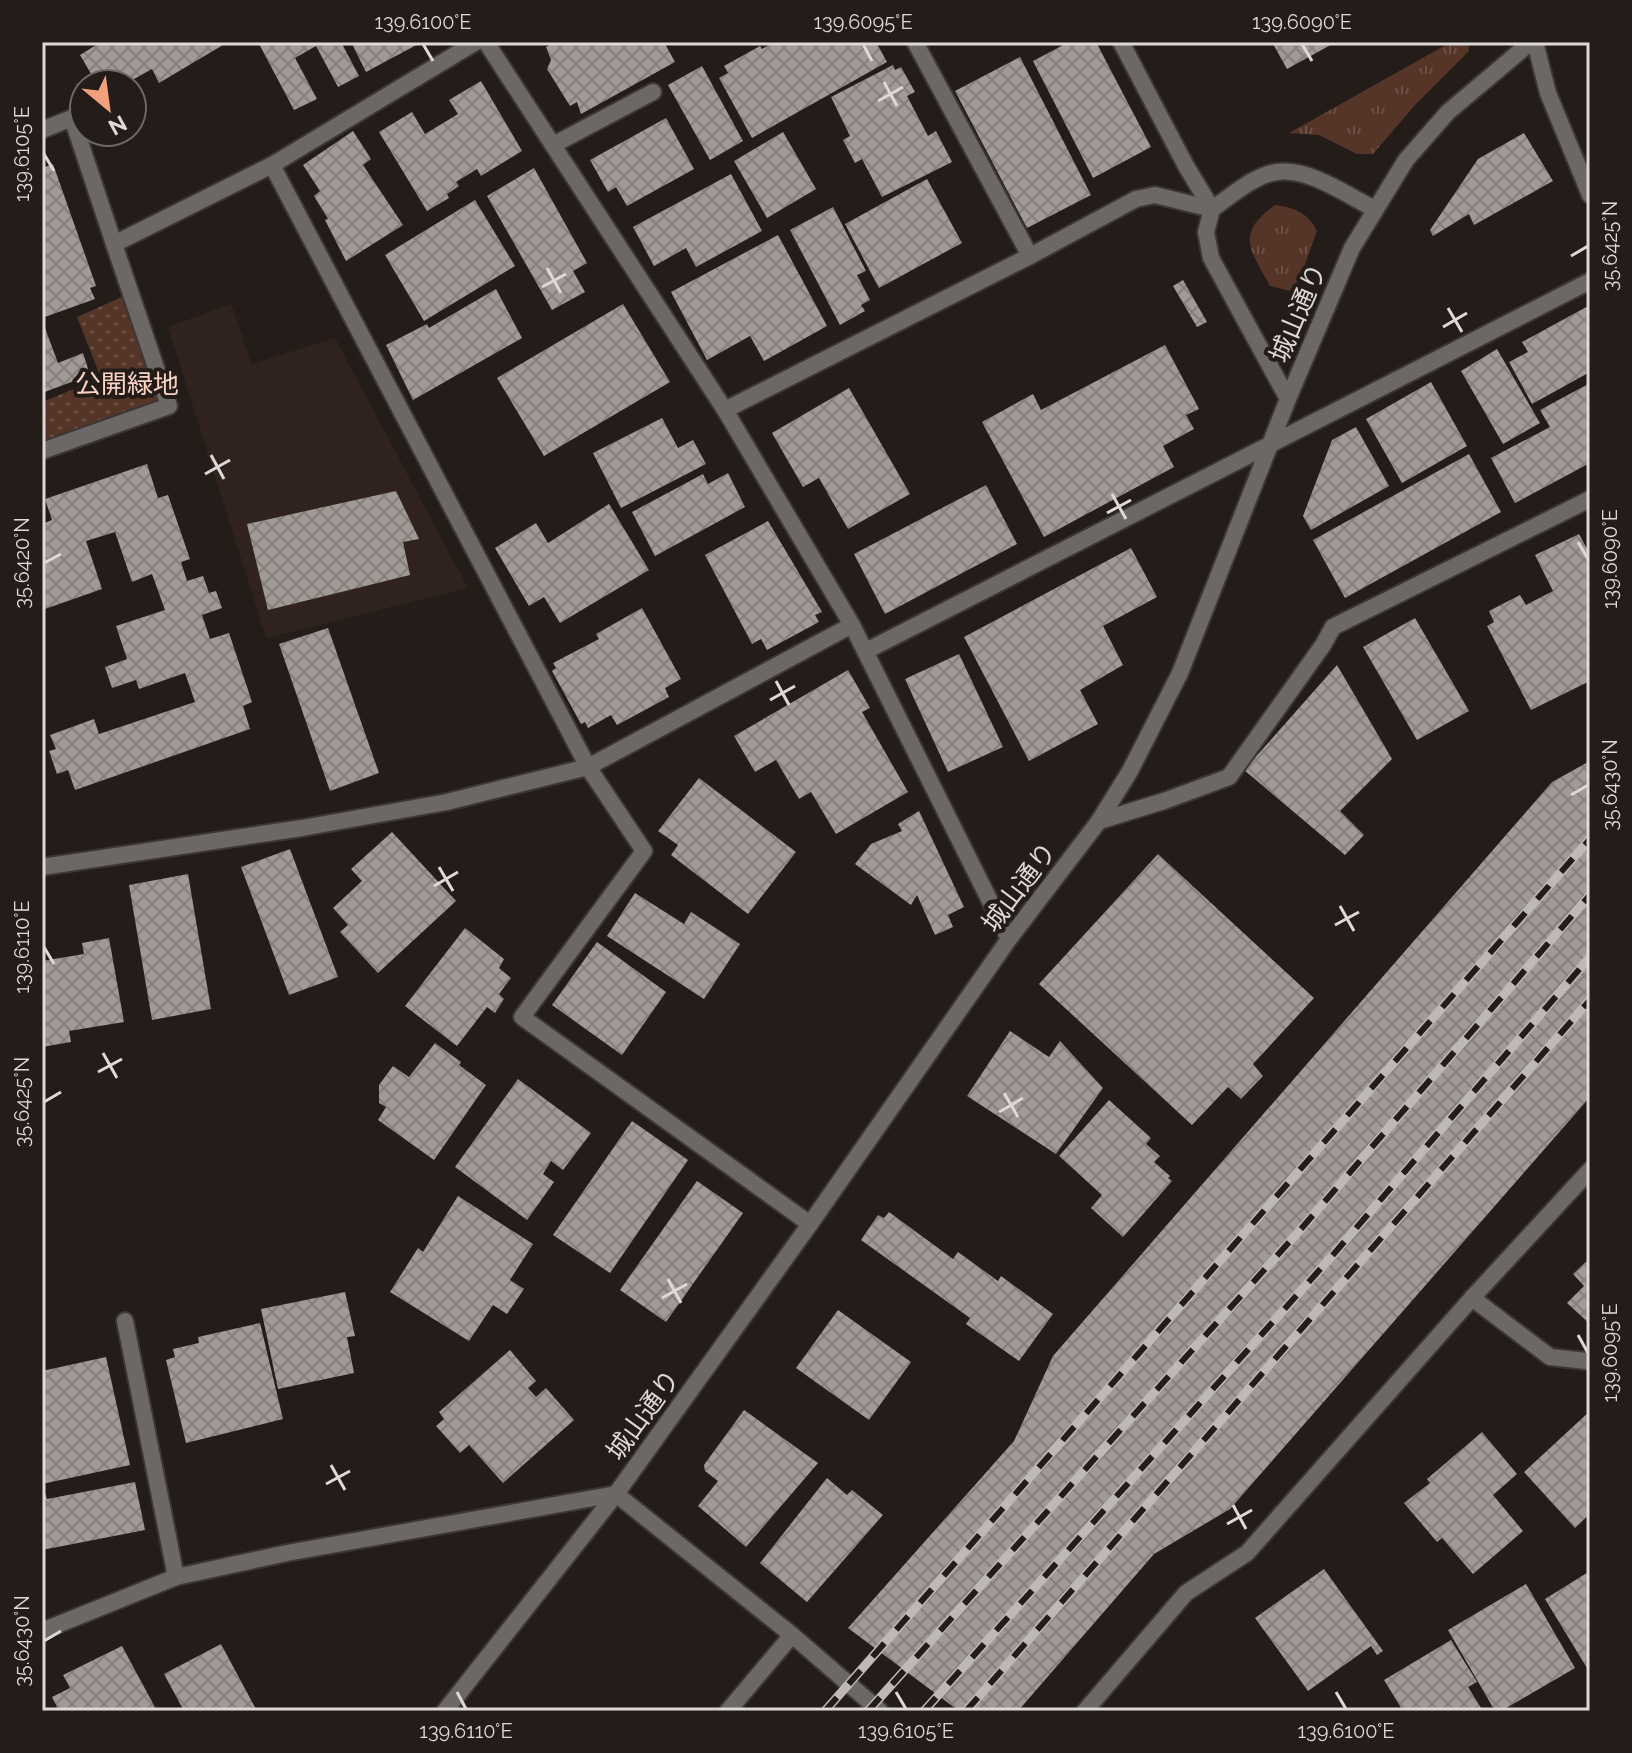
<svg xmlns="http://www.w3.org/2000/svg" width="1632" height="1753" font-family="Raleway,'Noto Sans JP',sans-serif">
<defs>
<pattern id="grass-tufts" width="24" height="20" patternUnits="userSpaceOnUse" patternTransform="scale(2)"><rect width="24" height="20" fill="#543528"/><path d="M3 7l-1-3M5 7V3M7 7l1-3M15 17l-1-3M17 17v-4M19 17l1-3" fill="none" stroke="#6c5246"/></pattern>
<pattern id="park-dots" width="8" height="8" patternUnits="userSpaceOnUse" patternTransform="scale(2)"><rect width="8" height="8" fill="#543528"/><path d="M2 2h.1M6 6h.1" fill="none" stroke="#6c5246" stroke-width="1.8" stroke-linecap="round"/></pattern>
<pattern id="building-cross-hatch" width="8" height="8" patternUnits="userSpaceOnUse" patternTransform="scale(2)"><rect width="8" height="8" fill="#a19995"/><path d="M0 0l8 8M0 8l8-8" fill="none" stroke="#857f7c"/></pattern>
</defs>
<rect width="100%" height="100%" fill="#231c19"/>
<polygon fill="#30231e" points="231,304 252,364 335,338 468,588 266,638 168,327"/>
<g fill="url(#grass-tufts)">
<polygon points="1451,42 1468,42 1469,51 1415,105 1373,154 1357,154 1319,135 1289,133"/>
<path d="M1275,205C1294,207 1309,214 1317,231L1297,286L1290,291L1270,286C1251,250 1234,234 1275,205Z"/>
</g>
<polygon fill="url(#park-dots)" points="126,295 161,402 42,441 42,402 101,378 77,317"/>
<g fill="url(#building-cross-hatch)">
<polygon points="101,42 228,42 159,83 152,69 125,84 97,84 80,55"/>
<polygon points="258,42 341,42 359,76 338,87 316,46 295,58 317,99 294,110"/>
<polygon points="351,42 422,42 366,72"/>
<polygon points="555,42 664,42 675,62 581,114 577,102 570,106 547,69 551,60 546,47"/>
<polygon points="774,42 876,42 887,62 752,138 719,78 728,73 724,66 760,46 762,49"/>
<polygon points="1069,42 1096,42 1151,147 1093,178 1033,61"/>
<polygon points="1272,42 1336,42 1287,69"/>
<polygon points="1020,57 1091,195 1027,228 955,91"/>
<polygon points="893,65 895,70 901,67 915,92 907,96 928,136 936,131 952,162 882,197 862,159 855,163 843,140 850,136 831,97"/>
<polygon points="702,66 743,141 710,160 668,85"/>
<polygon points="481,81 522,151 481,176 477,169 456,182 459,186 447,194 449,198 427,211 379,132 412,112 425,134 458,114 449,100"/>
<polygon points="666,118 694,169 627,206 616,187 608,192 590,160"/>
<polygon points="353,131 371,159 363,165 403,225 346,261 325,220 328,219 314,196 320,191 303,165"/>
<polygon points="783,132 816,189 767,218 734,161"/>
<polygon points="1524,133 1553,181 1474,225 1469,214 1433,236 1430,230 1478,159"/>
<polygon points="53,164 96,286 90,288 95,299 42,318 42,168"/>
<polygon points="534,168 587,263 573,271 585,292 552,310 487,196"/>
<polygon points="731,174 762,231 696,267 686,248 654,266 633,227"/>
<polygon points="927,179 962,243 879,288 845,224"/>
<polygon points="475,200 515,266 424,321 385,255"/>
<polygon points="833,207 866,271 857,275 870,300 861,305 865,311 840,325 790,230"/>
<polygon points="778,235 827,326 764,361 750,336 707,360 671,292"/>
<polygon points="1183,280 1207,322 1197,327 1173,286"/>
<polygon points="496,289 522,338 413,400 386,345 427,324 429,328"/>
<polygon points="623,304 670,382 544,456 497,378"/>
<polygon points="1590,305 1590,372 1532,404 1509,362 1528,352 1522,342"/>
<polygon points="42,320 58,363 83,353 90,375 42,393"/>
<polygon points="1165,345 1199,409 1186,415 1194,429 1163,446 1174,467 1044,537 982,422 1033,394 1041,410"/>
<polygon points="1497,349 1540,423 1503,444 1461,371"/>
<polygon points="1431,382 1467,446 1402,483 1366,419"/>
<polygon points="1590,383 1590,463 1515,503 1491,458 1550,427 1540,410"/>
<polygon points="849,388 910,494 848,529 819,478 803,487 772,433"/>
<polygon points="662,418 678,448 693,440 706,464 621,508 593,453"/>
<polygon points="1356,427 1389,486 1311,530 1303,516 1332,440"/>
<polygon points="1469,454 1501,512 1345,598 1313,540"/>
<polygon points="147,464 158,498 168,495 190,559 181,562 187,581 203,576 209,593 216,591 222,608 202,615 210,639 229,633 252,702 243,706 250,729 75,790 68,770 57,774 49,751 56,749 50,735 94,719 99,734 195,702 185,673 139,689 136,680 112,688 105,667 127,659 116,626 165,610 152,574 132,582 115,532 86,541 102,589 42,610 42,524 52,520 45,499"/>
<polygon points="728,473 745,507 655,556 632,512 703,474 708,484"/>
<polygon points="986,485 1017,544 885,614 854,554"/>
<polygon points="396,491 419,539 403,542 410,575 268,610 247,524"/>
<polygon points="609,504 649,570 560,623 544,597 529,606 495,548 536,523 548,543"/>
<polygon points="768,521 822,612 815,615 819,622 767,650 761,639 752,644 705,555"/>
<polygon points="1579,534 1590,554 1590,681 1531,710 1487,626 1494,622 1489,611 1520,595 1526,605 1553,591 1535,555"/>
<polygon points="1131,548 1157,597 1103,626 1123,665 1080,690 1098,724 1029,761 964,637"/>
<polygon points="642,608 681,679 665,688 669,697 617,725 611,715 588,728 585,722 581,724 552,671 556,668 553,663 599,639 596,634"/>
<polygon points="1415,618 1469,711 1417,740 1363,647"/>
<polygon points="328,628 379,773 330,791 279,644"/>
<polygon points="959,654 1003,747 948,772 905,679"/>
<polygon points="1337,665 1392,759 1340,811 1364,835 1345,855 1244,770"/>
<polygon points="848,670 870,708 862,712 908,792 836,834 811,792 799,799 776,760 755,772 734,736"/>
<polygon points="1590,761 1590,1097 1230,1509 1154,1554 1018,1711 959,1711 848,1628 1014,1441 1053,1356 1552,782"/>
<polygon points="699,778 796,852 748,914 671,855 678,845 658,831"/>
<polygon points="919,811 964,907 948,915 953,927 935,935 917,895 911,905 855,864 871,844 902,831 898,824"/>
<polygon points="392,832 456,901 378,973 340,932 348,925 333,908 362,881 351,869"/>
<polygon points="290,849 338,977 289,995 241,867"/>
<polygon points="1158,854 1314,998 1253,1064 1263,1076 1241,1099 1228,1087 1192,1125 1039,984"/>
<polygon points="188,874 211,1009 152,1020 129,885"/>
<polygon points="635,893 684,924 691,912 740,944 704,999 607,936"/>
<polygon points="465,928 504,959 499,968 511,978 499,994 504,999 495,1013 487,1007 457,1046 405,1006"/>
<polygon points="109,938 124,1022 69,1031 71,1042 42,1047 42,961 84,954 82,943"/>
<polygon points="597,942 666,992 622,1055 552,1005"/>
<polygon points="1010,1031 1049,1057 1060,1041 1103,1088 1056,1154 967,1096"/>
<polygon points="435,1043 461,1062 459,1065 486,1085 434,1160 378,1120 386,1107 379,1103 379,1085 393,1066 409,1077"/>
<polygon points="518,1079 591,1133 563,1170 551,1161 543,1174 554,1182 527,1220 455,1167"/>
<polygon points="1109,1100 1151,1138 1146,1144 1160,1156 1154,1162 1170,1176 1168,1178 1172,1181 1123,1237 1091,1208 1102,1195 1059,1156"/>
<polygon points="632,1121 688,1160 610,1273 553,1235"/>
<polygon points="697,1181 743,1213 666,1322 620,1290"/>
<polygon points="458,1196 533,1244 510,1280 524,1289 507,1314 493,1305 469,1341 390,1292 418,1248 423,1252"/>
<polygon points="889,1212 953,1259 958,1252 998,1281 1001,1276 1053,1314 1019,1361 966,1324 970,1318 861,1240 878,1215 884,1218"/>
<polygon points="1590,1258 1590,1324 1567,1303 1584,1286 1573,1274"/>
<polygon points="345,1292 355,1336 347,1337 354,1373 278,1389 261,1309"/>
<polygon points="838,1310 911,1362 869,1420 796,1368"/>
<polygon points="260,1323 283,1419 186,1443 166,1360 175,1357 173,1349 199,1343 198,1337"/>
<polygon points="510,1350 536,1381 528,1388 536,1397 546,1388 574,1420 503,1483 469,1445 460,1453 436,1426 444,1419 439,1412"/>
<polygon points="106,1357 130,1465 42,1484 42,1371"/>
<polygon points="744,1410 818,1463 746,1547 698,1506 718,1481 705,1471 704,1465"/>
<polygon points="1590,1411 1590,1514 1575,1528 1524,1472"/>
<polygon points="1482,1432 1517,1474 1493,1495 1523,1531 1473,1574 1442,1538 1437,1542 1404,1503 1430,1483 1427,1479"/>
<polygon points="827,1478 847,1495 852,1490 883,1515 807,1602 760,1563"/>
<polygon points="135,1482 145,1530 42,1550 42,1484 47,1499"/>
<polygon points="1324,1569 1383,1651 1377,1655 1371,1646 1308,1691 1255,1618"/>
<polygon points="1590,1571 1590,1673 1545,1599"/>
<polygon points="1526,1584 1575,1668 1501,1711 1495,1711 1448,1630"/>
<polygon points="1451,1640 1477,1682 1468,1687 1483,1711 1403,1711 1384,1680"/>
<polygon points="221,1644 257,1711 184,1711 164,1674"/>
<polygon points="122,1646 157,1711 59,1711 52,1697 70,1688 63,1675"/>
</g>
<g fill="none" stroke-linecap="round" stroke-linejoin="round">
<g stroke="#3d3634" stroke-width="20">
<g id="service">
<polyline points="915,42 1030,256"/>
<polyline points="553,145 653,92"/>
<polyline points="272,165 588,767 644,851 522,1017 810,1224"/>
<polyline points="42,451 169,406 114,244"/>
<polyline points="852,625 1009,939"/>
<polyline points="866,651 1590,281"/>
<polyline points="1099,821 1164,801 1229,777 1323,645 1333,627 1590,499"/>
<polyline points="125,1321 176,1577"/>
<polyline points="42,1631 176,1577 287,1553 616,1494"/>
</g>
</g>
<g stroke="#3d3634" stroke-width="20">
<g id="minor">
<polyline points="1121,42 1186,166 1212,209"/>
<polyline points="1535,42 1548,93 1590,195"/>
<polyline points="42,130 72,118 114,244 272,165 476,42"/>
<path d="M1288,399L1211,258L1206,232L1212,209C1230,197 1254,175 1277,172C1310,168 1346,195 1375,209"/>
<polyline points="725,410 1030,256 1136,199 1155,195 1212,209"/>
<polyline points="42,867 302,828 447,802 588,767 852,625 725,410 486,42"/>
<polyline points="1472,1298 1550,1357 1586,1361 1590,1359"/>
<polyline points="616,1494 792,1635 880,1711"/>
<polyline points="728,1711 792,1635"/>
<polyline points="1085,1711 1186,1593 1247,1553 1472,1298 1590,1170"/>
</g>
</g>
<g stroke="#3d3634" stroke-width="20">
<polyline id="tertiary" points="445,1711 616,1494 810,1224 1009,939 1099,821 1130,771 1180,673 1288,399 1352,248 1406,160 1448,112 1531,42"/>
</g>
<use href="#service" stroke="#6b6866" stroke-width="16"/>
<use href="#minor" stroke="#6b6866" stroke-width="16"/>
<use href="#tertiary" stroke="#6b6866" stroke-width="16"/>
<g stroke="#beb9b6" stroke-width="9">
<g id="rail">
<polyline points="825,1711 1590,839"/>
<polyline points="868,1711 1301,1229 1590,895"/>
<polyline points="924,1711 1332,1256 1590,957"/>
<polyline points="966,1711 1590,1000"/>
</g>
</g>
<use href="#rail" stroke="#231c19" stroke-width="6" stroke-dasharray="18" stroke-linecap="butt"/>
</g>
<path fill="none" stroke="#ded9d7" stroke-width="3" d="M423,44L433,61M863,44L872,61M1302,44L1312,61M884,82L897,106M878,101L903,87M44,154L54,171M1571,256L1588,246M547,268L561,293M542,287L566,274M1448,308L1462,332M1443,327L1467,313M211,455L224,479M205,474L230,460M1112,494L1126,519M1107,513L1131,500M1578,542L1588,559M44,563L61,554M776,681L789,705M770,700L795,686M1571,795L1588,785M439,867L453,891M434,886L458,872M1340,906L1354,931M1335,925L1359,912M44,947L54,964M103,1053L117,1078M98,1072L122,1059M1004,1093L1018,1117M44,1102L61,1092M999,1112L1023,1098M668,1279L681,1303M662,1298L687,1284M1578,1335L1588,1353M331,1465L345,1490M326,1484L350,1471M1233,1505L1246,1529M1227,1524L1252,1510M44,1641L61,1631M457,1692L466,1709M896,1692L906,1709M1336,1692L1346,1709"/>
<g text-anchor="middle" stroke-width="8" stroke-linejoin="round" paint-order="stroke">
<g font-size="26" fill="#ded9d7" stroke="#231c19">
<text transform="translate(1298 313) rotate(-67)" y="9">城山通り</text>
<text transform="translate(1019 887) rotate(-53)" y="9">城山通り</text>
<text transform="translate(643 1415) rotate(-54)" y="9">城山通り</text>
</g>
<g font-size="26" fill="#f9d2c2" stroke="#231c19">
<text x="127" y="393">公開緑地</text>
</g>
</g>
<rect width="1632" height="1753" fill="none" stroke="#231c19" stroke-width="88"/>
<g transform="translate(108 108) rotate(151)"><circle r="38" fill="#231c19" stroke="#6e6865" stroke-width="2"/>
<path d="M0-6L14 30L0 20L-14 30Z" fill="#f2a17e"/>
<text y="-12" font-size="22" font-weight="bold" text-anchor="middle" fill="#ded9d7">N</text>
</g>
<rect x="44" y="44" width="1544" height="1665" fill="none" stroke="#ded9d7" stroke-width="3"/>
<g font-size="20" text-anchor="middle" fill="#ded9d7">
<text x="423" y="29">139.6100°E</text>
<text x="863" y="29">139.6095°E</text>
<text x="1302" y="29">139.6090°E</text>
<text transform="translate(22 154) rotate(-90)" y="7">139.6105°E</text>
<text transform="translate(1610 246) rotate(-90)" y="7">35.6425°N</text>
<text transform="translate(1610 559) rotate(-90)" y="7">139.6090°E</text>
<text transform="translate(22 563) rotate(-90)" y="7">35.6420°N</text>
<text transform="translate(1610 785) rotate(-90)" y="7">35.6430°N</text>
<text transform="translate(22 947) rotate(-90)" y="7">139.6110°E</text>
<text transform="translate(22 1102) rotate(-90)" y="7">35.6425°N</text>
<text transform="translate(1610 1353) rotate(-90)" y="7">139.6095°E</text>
<text transform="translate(22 1641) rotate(-90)" y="7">35.6430°N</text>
<text x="466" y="1738">139.6110°E</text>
<text x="906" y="1738">139.6105°E</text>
<text x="1346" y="1738">139.6100°E</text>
</g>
</svg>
